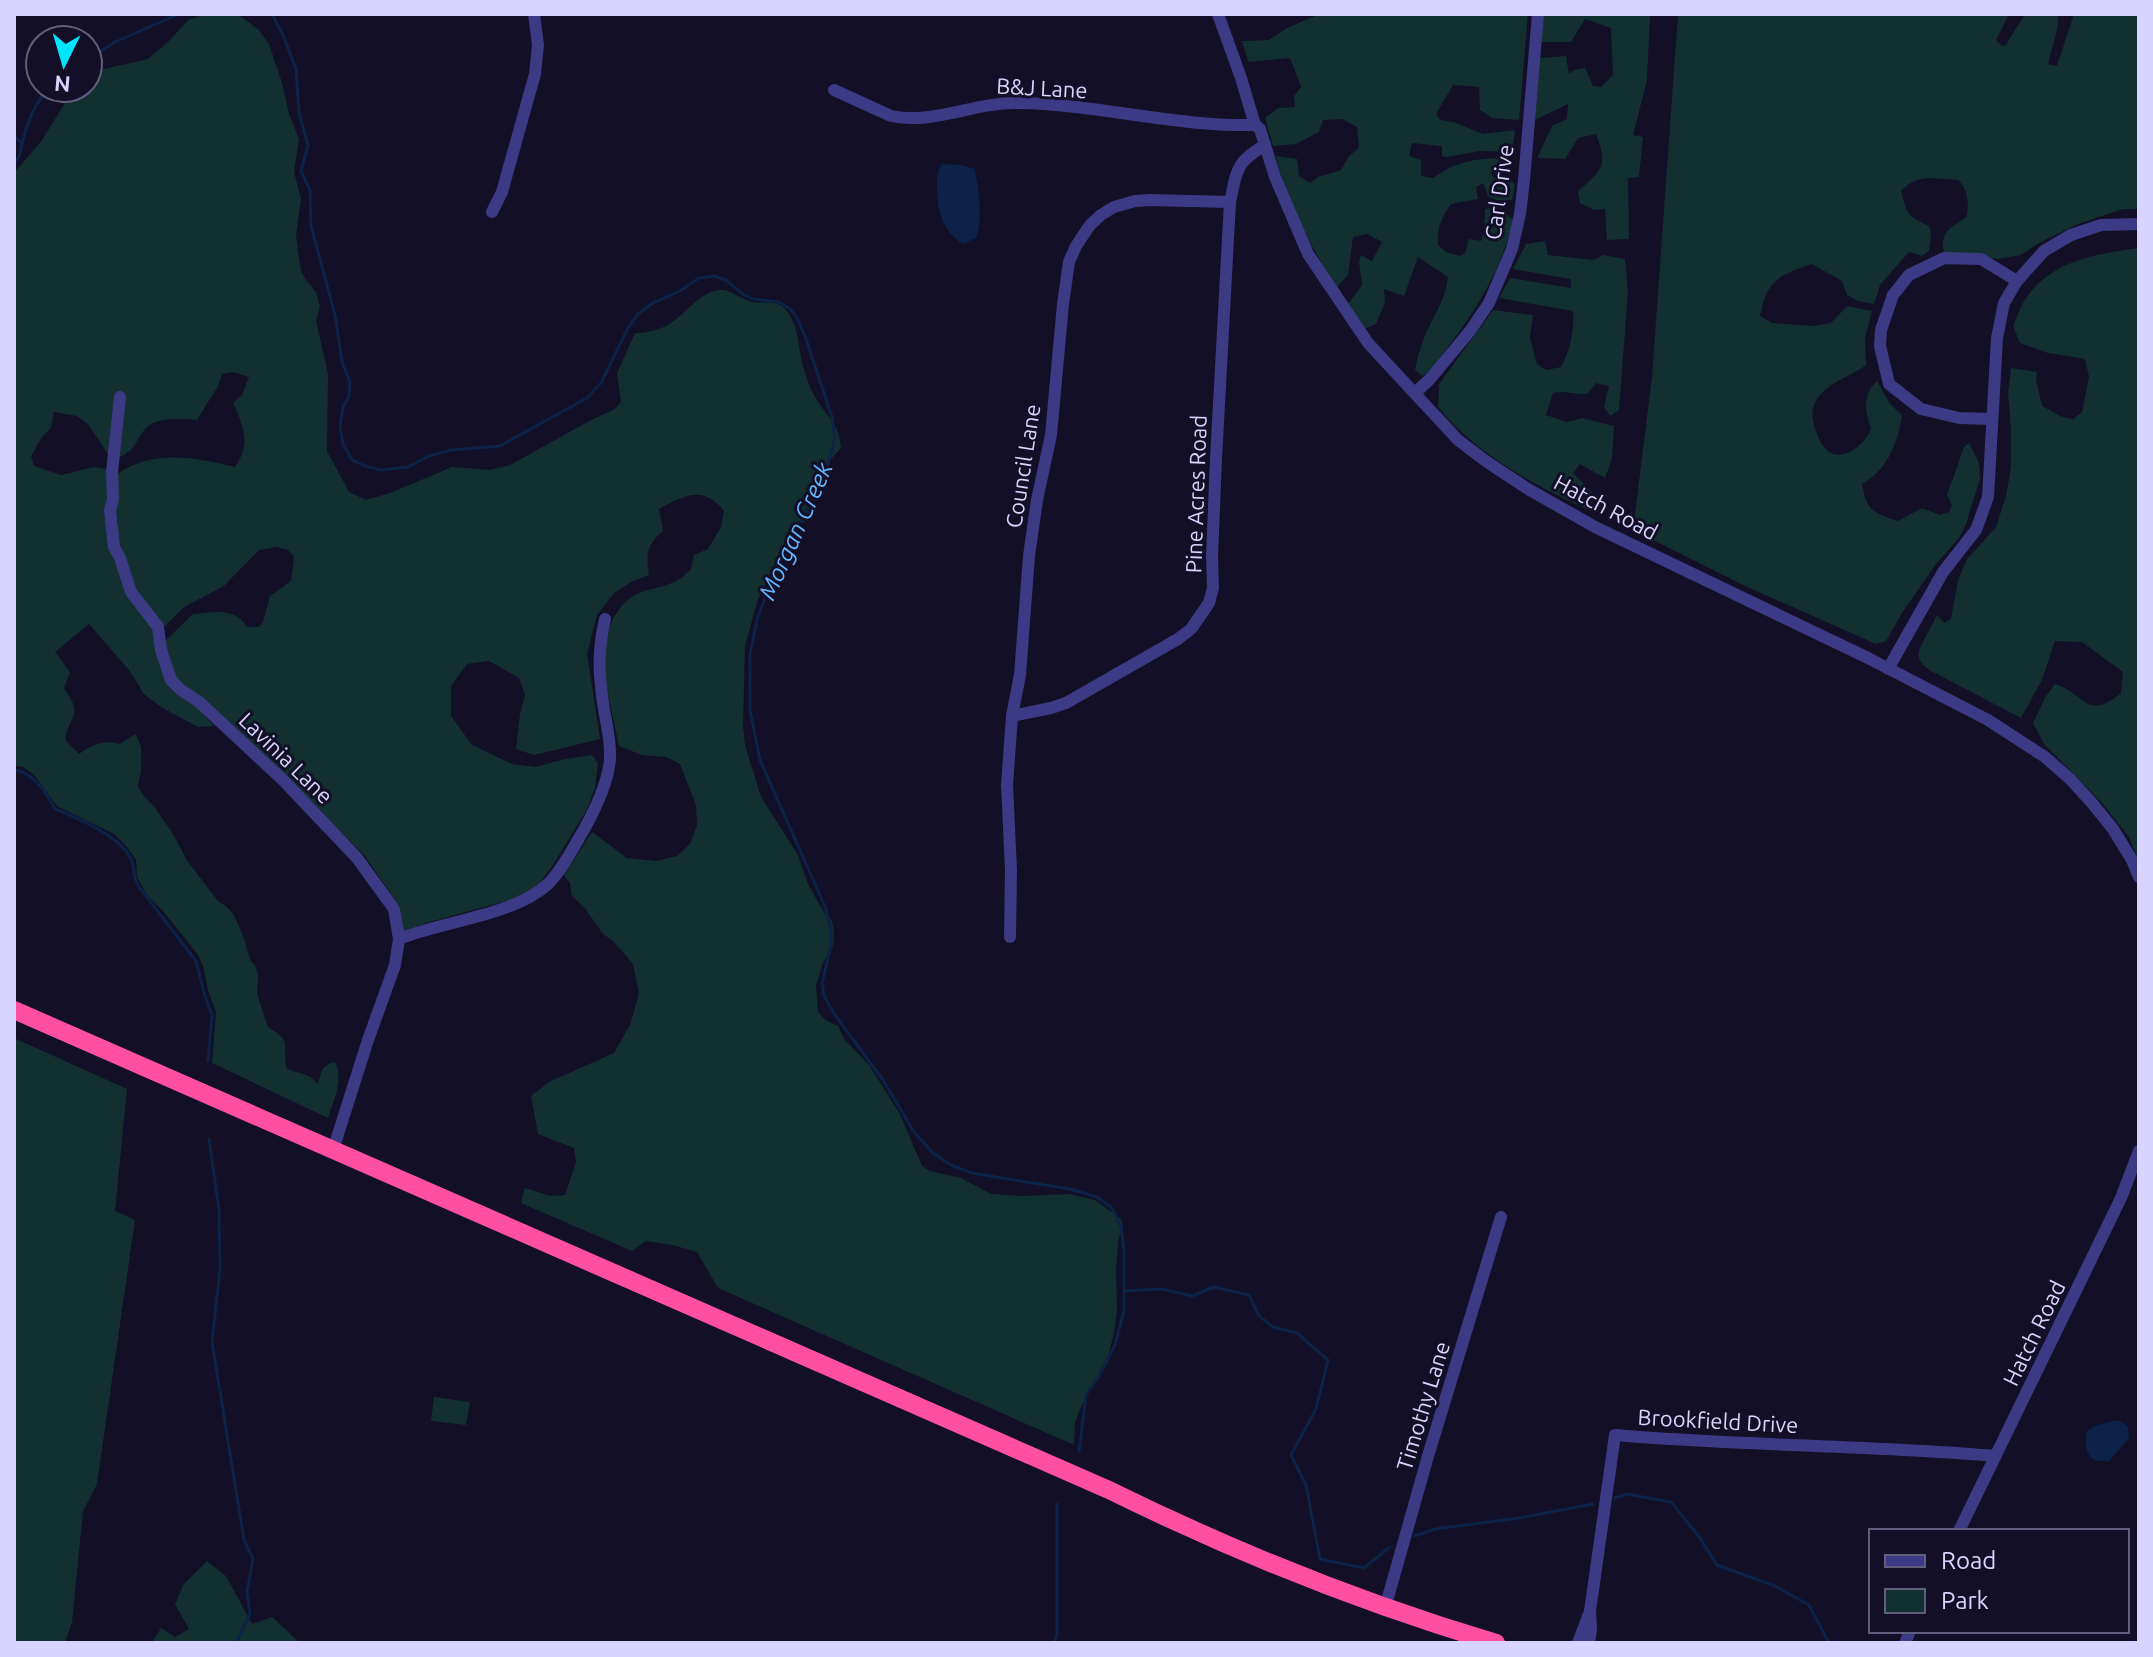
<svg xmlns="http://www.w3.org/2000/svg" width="2153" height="1657" font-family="Ubuntu,sans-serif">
<rect width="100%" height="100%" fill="#130f26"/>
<g fill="#12302f">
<path d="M206,14H237L258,29L269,44L282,83L289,114L299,139L294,172L301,199L296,236L301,271L306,280L316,292L320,306L316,320L328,374L327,451L349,492L366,500L390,493L452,467L490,470L510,465L591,420L615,409L621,402L617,373L635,333C649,333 664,329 675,320C689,310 701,291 720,290C730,289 740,298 749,301C760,305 775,299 784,308C799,322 798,348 803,366C806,377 811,391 817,400C829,420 839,423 841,448L822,469L815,485L818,494L811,515L805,522L796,526L790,537L785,549L758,599L745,646L743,726L745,745L761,797L798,855L807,882L823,911L832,921L834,933L833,946L823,963L816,986L818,1011L824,1019L838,1026L845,1040L869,1065L900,1114L922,1166L930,1171L961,1178L991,1194L1021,1196L1070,1194L1095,1200L1121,1219L1123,1226L1118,1241L1116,1271L1117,1310L1114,1333L1109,1353L1080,1409L1075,1423L1074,1445L718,1288L697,1252L672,1245L646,1241L632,1251L521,1203L525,1188L550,1196L565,1195L576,1162L574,1148L538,1134L531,1096L549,1082L614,1053L630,1025L639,994L633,964L613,941L603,934L584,907L572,896L570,883L564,875L592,832L627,858L657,861L677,856L690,844L697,825L696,805L680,764L666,757L642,755L619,746C610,702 588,631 630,598C644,588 662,589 676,581C682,578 687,573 691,569L694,555L708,549L721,527L724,511C703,485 685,495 659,509L663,531C646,546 646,553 649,575L633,581L614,593L597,615L587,654L600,739L534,755L516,749L520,714L525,695L519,678L489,661L467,664L451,686V716L472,745L512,764L535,767L565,759L592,755L598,763L595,788L586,811L551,868L539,884L517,898L426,923L402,932L400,907L364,855L230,723L175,678L166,651L165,641L193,614C214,613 234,606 247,627H259L263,622L270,596L291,581L294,557L288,550L277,547L259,550L224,586L184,607L165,626L159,625L133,592L125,558L118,546V522L114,509L117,503L116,475C151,449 195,457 235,467C251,444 244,427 233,403L242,395L249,377L233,372L222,374L218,386L197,420C182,419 157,416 145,429C133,444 138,448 118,458L126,395L117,394L110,457L88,424L77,416L54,412L51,428L42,437L31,456L34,466L61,475L94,467L107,469L109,497L107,505L111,547L126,595L153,627L157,654L167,683L177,694L194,704L214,726L198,727L161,707L144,694L129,670L89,624L55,652L70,672L64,688C67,694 73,701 74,707C76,719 64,729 66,741L79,754C92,745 103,739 119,744L136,734L141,747V770L138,786L143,795L156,809L173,834L188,862L218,901L227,907L234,915L245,941L250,960L255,965L258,975L257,994L268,1027C296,1044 280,1046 287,1069C298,1073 311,1074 318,1084C322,1072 320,1066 335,1062C344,1080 334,1099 328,1118L212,1063L216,1012L208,990L203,966L198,955L163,911L147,895L137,877L136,860L127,847L114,834L57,806L34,775L23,767L14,766V173L42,140L74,88H88V76L100,70L148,59L171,39L188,20Z"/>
<path d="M1320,14H1528L1519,120L1492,118L1480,110L1479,87L1453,85L1436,114L1440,120L1454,122L1483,134L1515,130L1512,152L1479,151L1447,157L1442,156V146L1412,143L1409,156L1421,160V176L1433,178C1462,158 1478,159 1511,158L1505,169L1490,172L1494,178H1506L1515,184L1512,200H1496L1488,196L1483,183L1476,187L1478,199L1451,204C1441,218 1437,228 1438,245L1446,252L1460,256L1465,253L1469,239L1481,241L1484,232L1485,209C1497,207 1505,212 1513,220C1499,281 1466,324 1428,373L1422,376L1415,370C1417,359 1420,348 1424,338C1432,318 1446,299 1448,277L1418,257L1404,296L1384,289L1385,303L1376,324L1362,330L1346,307L1362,285L1359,261L1361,255L1372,261L1382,242L1367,234L1353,237L1348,275L1336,288C1313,248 1284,201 1276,156L1297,159L1299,176L1310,183L1318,177L1341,170L1349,156L1359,148L1357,127L1342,119L1323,120L1319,132L1296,144L1273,146L1265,118L1278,108L1295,107L1294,96L1301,87L1290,58L1248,62L1242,41L1269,40L1289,27Z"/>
<path d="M1543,14H1650L1647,80L1633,135L1643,137L1639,177L1628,178L1629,239L1607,240L1605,209L1594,210L1580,203L1578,191C1603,170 1608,165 1596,134L1578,138L1565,159L1537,158L1552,126L1567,119L1568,104L1535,120L1538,58L1566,56L1569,74L1574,70L1585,68L1593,86L1601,87L1613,75L1611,28L1585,19L1571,42H1539Z"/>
<path d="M1678,14H2009L1996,40L2001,45L2005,46L2025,14H2058C2059,31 2052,46 2048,64L2057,66L2074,14H2139V209H2123L2078,224L2039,243L2021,255L1998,259L1965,253L1944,255C1940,229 1949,231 1967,216C1969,203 1968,190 1958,180C1936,179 1917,173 1901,191C1907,214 1907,216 1929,226L1931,234L1929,251L1922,256L1909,252L1880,285L1874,304L1858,301L1847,295L1842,281L1812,264C1780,274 1766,281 1760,316L1772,323L1814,326L1831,323L1847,306L1872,311L1865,338L1866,365C1850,377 1826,383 1816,401C1811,409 1812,416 1814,425C1816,432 1819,441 1824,447C1839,467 1865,445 1871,429C1865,411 1862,395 1877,381L1890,404L1902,415C1898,443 1888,469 1862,484C1867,511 1873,513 1898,521L1922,508L1940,515L1949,512L1952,506L1947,495L1964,447L1969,443L1979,463L1980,479L1966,524L1959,538L1936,564L1902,613L1886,641L1876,644L1745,586L1633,530L1652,377Z"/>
<path d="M1545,241L1548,255L1594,260L1603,255L1625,259L1628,292L1619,410L1610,416L1604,407L1609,386L1596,383L1587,394C1575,395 1563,390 1553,393L1546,415L1567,422L1582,418L1614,426L1612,459L1605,478L1580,464L1573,473L1596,496L1588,510C1534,485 1476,454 1438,407L1439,384L1493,310L1533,315L1530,338L1537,364L1546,370L1561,367C1571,348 1574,332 1573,311L1499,298L1510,278L1571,288V279L1513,269L1526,244Z"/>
<path d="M2139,248V861L2129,837L2102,803L2044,744L2033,723L2046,696L2055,684C2085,693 2086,722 2121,693L2123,672L2082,642L2055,641L2042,680L2021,718L1933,672C1924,666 1917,662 1919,650L1937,615L1944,623L1951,619L1958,580L1967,559L1996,527L2006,496L2011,467V428L2008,394L2011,368L2037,372L2036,380L2042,406L2062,417L2073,419L2082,412L2089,377L2085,359L2048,353L2020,343L2013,326C2016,319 2019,310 2023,303C2048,261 2095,254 2139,248Z"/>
<polygon points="14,1038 127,1089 115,1211 135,1220 97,1484 83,1511 72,1622 65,1643 14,1643"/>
<polygon points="434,1397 470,1402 466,1425 431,1421"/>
<polygon points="207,1561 226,1576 252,1624 272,1617 300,1643 152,1643 161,1628 175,1637 189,1629 175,1604 184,1584"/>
</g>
<g fill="#0c2248">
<path d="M942,164L961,165L975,169C978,193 984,214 976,238L963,244C943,232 937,211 937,188C937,178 936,172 942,164Z"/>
<path d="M2118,1420L2128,1426L2129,1438L2109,1461C2087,1464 2084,1450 2087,1431L2094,1426Z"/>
</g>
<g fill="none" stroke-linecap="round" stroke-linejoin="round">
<g stroke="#0c2248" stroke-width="3">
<polyline points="272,14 283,35 296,69 299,113 308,145 301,171 310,190 311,226 335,315 342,362 350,382 349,396 343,407 340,426 343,444 352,460 365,466 381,470 408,467 429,456 451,450 500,446 587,398 601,383 628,328 637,315 653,303 680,291 699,278 715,276 727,281 744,295 753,299 778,302 789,308 796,316 805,336 832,417 835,438 827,469 774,577 758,616 750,654 750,710 760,760 826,909 831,930 831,946 822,983 824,996 835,1015 883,1080 914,1132 933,1153 951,1165 972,1173 1070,1189 1097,1197 1111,1207 1121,1226 1124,1251 1124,1311 1115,1345 1099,1376 1086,1395 1079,1451"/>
<polyline points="88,59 115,42 179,14"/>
<polyline points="14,136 22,143"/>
<path d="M14,163C22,156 20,149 23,140C28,121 35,101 51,88"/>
<path d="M14,770C32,771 47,794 55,809C78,818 118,835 130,857C136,867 131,874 139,887L196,961L204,993L212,1015L208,1061"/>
<polyline points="209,1139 219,1210 220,1270 212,1342 244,1540 253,1559 247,1592 250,1614 236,1643"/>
<polyline points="1124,1291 1161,1289 1192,1296 1214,1287 1249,1295 1259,1316 1273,1327 1297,1333 1328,1360 1316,1409 1291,1455 1306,1485 1320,1559 1364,1568 1390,1547"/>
<polyline points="1615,1498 1626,1494 1671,1502 1700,1538 1717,1565 1775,1586 1809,1605 1829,1643"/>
<polyline points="1415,1536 1435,1529 1519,1518 1593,1504"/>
<polyline points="1053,1643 1057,1635 1057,1504"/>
</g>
<g stroke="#3d3a85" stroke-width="12">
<polyline points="1218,14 1241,78 1255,125 1260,129 1275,177 1308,254 1368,343 1458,440 1487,462 1528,489 1595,527 1868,658 1988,720 2045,757 2070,779 2092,803 2113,829 2132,860 2139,877"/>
<path d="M834,90L891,116C933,125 975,102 1018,103C1097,104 1175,127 1255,125"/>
<polyline points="492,212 502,192 535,74 538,45 534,14"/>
<polyline points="1415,393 1430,379 1470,331 1489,303 1512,249 1520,214 1524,180 1538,14"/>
<polyline points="120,397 112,472 113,499 110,510 114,547 120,558 131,592 158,627 161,650 171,680 181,690 198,701 284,781 357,858 394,909 399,939 395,965 368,1040 333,1150"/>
<polyline points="1992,419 1959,418 1921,409 1889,384 1880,346 1881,330 1893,295 1909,275 1944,258 1981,259 2017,281"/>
<polyline points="1888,669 1943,572 1976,530 1988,497 1997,338 2004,303 2017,281 2044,251 2071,235 2101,225 2139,224"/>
<path d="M1012,716L1051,708L1066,703L1178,639L1191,629L1209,603L1213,588L1212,556L1216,459L1230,202C1237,170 1235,163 1265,145"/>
<polyline points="1010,937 1011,870 1007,785 1012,716 1020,675 1029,556 1037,500 1051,435 1063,304 1069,262 1076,246 1090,225 1101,215 1114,207 1135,201 1150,200 1230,202"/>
<path d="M399,939C443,921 513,916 548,884C562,870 572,850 582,833C594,812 608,784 610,759C611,743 607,726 604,710C599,676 597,653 605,619"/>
<polyline points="1959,1531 2121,1198 2139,1151"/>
<polyline points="1385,1608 1428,1456 1501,1217"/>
<polyline points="1578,1643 1589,1614"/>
<path d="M1589,1643L1591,1630L1590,1611L1615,1435C1741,1446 1869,1445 1995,1456"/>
<polyline points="1905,1643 1910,1631"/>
</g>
<path stroke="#ff4fa3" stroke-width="18" d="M14,1010L1109,1490C1235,1552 1361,1603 1496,1643"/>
</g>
<g text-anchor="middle" stroke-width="6" stroke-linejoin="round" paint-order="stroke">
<g font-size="22" fill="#d9d4ff" stroke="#130f26">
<text transform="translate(1042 88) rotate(3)" y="8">B&amp;J Lane</text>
<text transform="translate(1499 192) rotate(-82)" y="8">Carl Drive</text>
<text transform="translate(1023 466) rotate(-81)" y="8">Council Lane</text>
<text transform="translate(1196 494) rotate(-88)" y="8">Pine Acres Road</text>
<text transform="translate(1606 507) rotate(28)" y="8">Hatch Road</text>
<text transform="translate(286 758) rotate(44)" y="8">Lavinia Lane</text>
<text transform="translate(2034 1333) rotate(-64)" y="8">Hatch Road</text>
<text transform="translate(1423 1406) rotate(-73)" y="8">Timothy Lane</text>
<text transform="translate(1718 1421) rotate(3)" y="8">Brookfield Drive</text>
</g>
<g font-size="24" font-style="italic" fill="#62b6ff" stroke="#130f26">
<text transform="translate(796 531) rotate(-66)" y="8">Morgan Creek</text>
</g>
</g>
<rect width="2153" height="1657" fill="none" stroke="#d9d4ff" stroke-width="32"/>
<rect x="1869" y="1529" width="260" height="104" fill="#130f26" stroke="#625e7d" stroke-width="2"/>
<rect x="1885" y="1555" width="40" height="12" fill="#3d3a85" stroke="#625e7d" stroke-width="2"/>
<text x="1941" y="1569" font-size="24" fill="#d9d4ff">Road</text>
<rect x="1885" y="1589" width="40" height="24" fill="#12302f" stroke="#625e7d" stroke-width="2"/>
<text x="1941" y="1609" font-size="24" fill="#d9d4ff">Park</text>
<g transform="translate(64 64) rotate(185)"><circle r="38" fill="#130f26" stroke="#625e7d" stroke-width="2"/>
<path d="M0-6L14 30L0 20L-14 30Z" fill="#00e5ff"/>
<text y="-12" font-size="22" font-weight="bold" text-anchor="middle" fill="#d9d4ff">N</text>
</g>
</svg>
